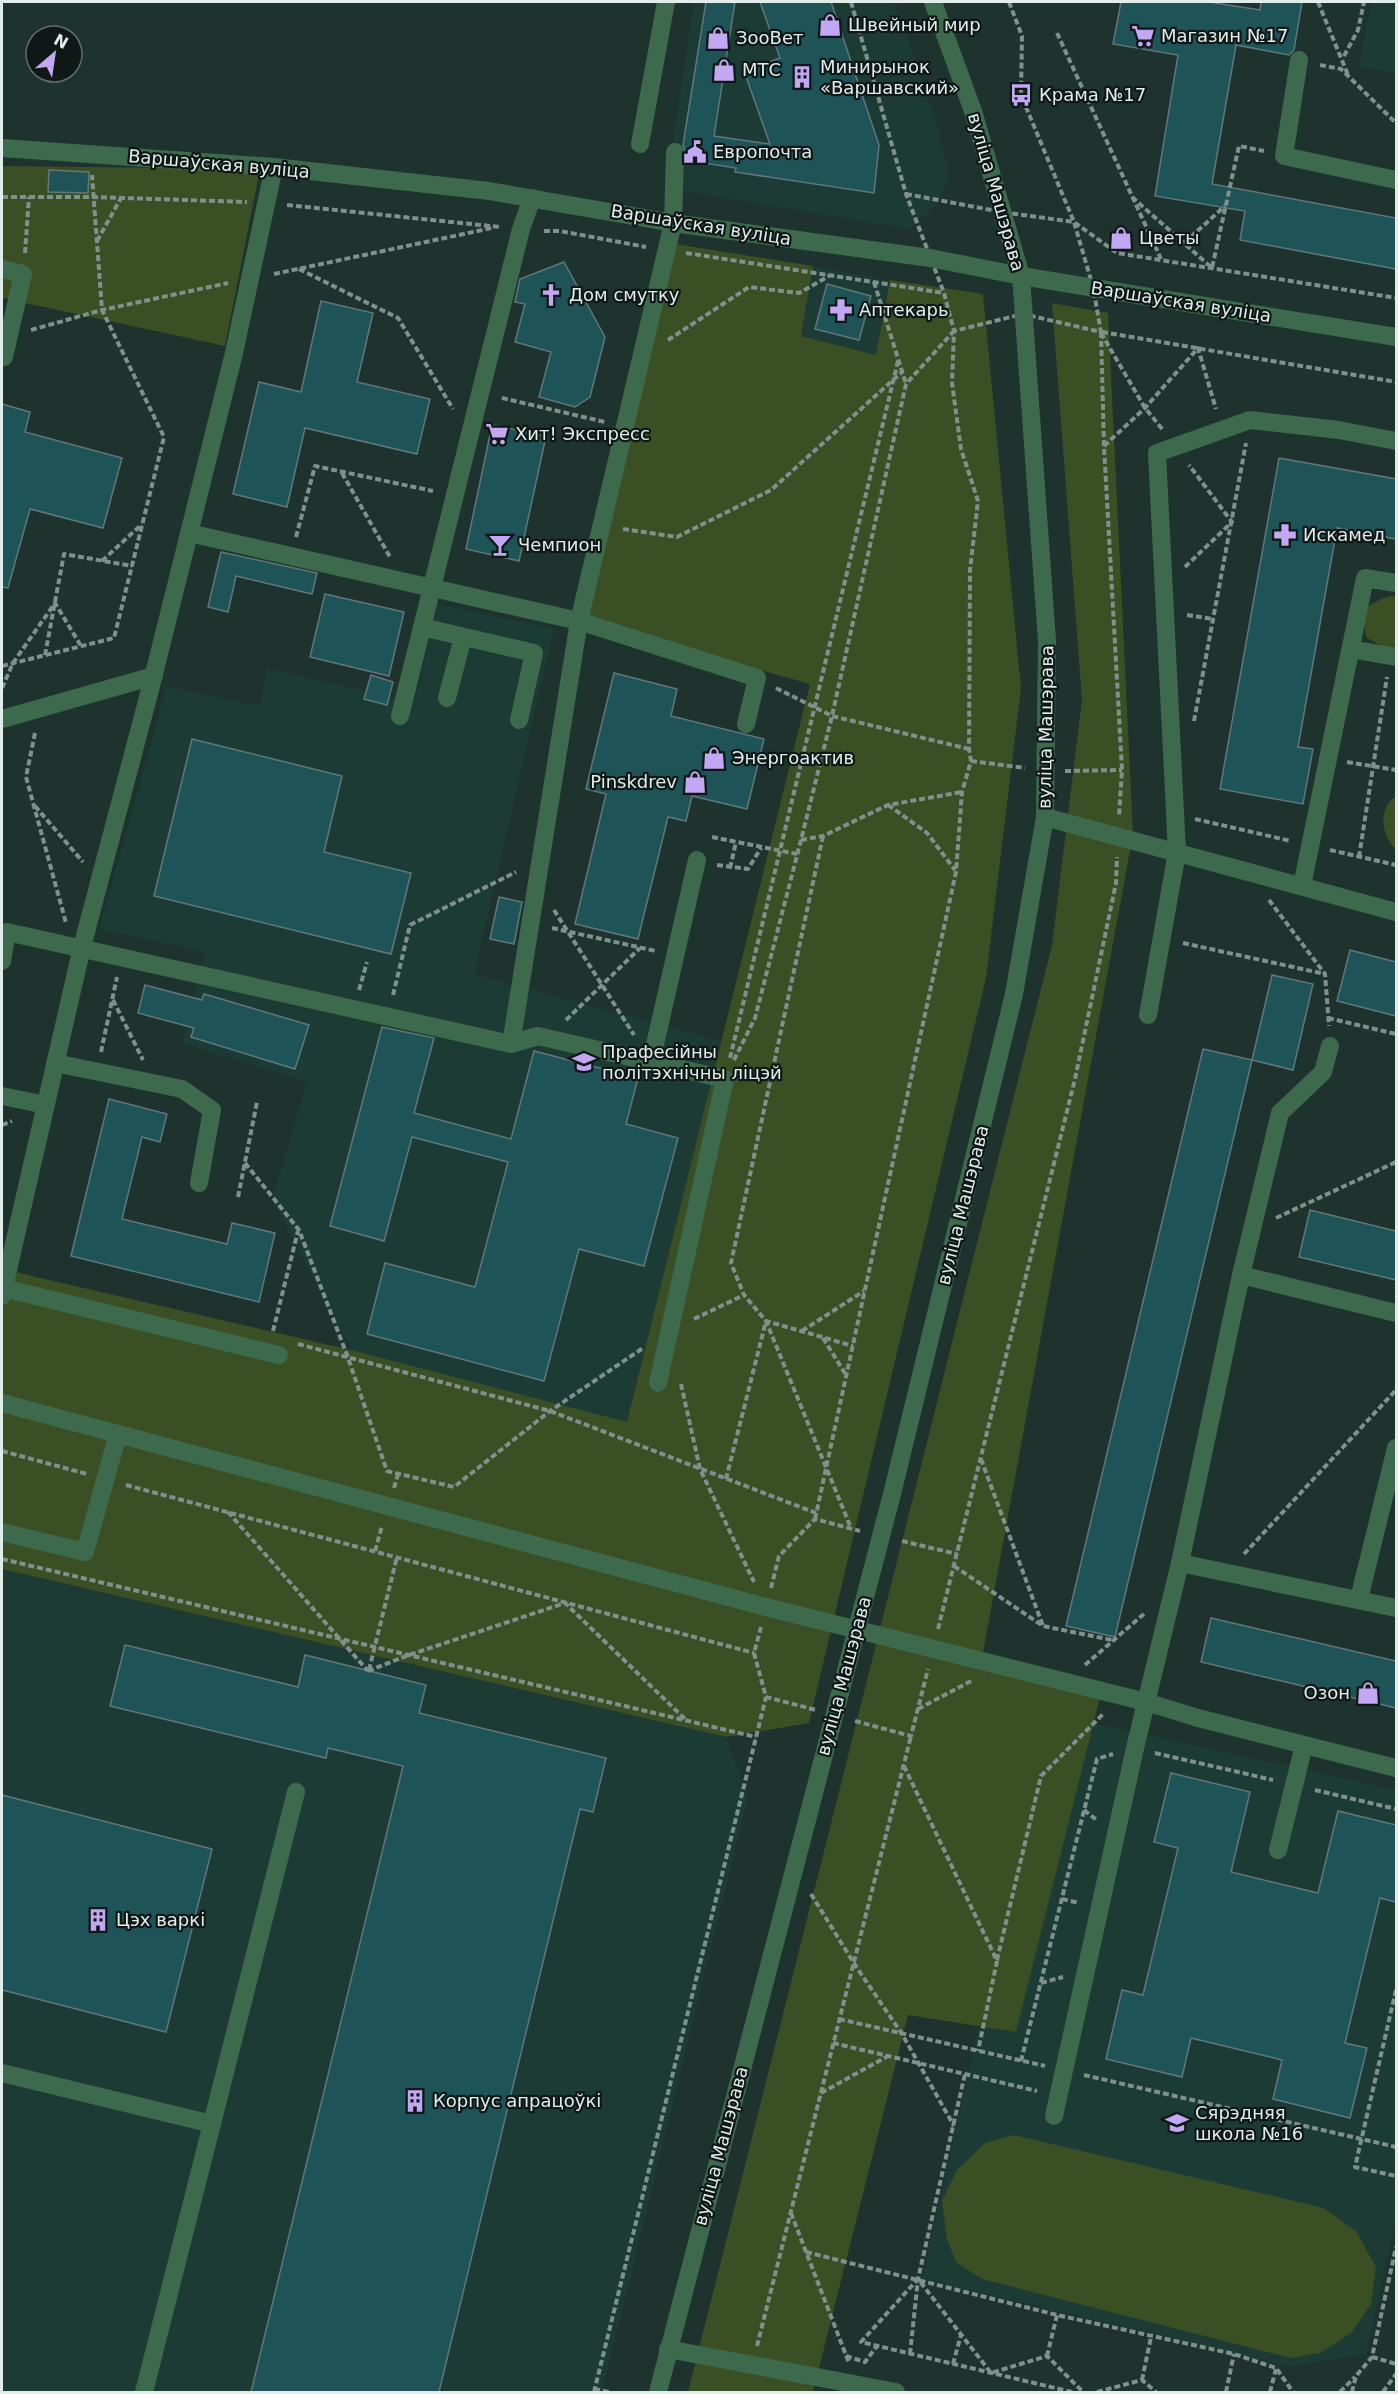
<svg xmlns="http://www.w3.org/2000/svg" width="1398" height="2394" font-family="'DejaVu Sans',sans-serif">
<rect width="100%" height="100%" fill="#1e322e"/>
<g fill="#1d3b35">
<polygon points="694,2 895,2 936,120 950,176 936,206 910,229 666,188"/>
<polygon points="1371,2 1396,2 1396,73 1359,67"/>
<polygon points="813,266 890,280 876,355 801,336"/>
<polygon points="438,604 554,629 474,974 721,1041 789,772 732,1527 334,1427 351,1350 272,1199 307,1082 182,1043 205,952 99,929 167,686 259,706 267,668 414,702"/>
<polygon points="2,1569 726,1737 748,1798 602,2392 2,2392"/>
<polygon points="1049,1713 1396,1790 1396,2219 1366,2354 1291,2367 922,2279"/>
</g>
<g fill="#3b4f25">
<polygon points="2,166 260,169 225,346 2,298"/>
<polygon points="669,243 813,266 801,336 876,355 890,280 983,294 1021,688 986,978 809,1723 726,1737 2,1569 2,1269 351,1350 627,1422 810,684 581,619"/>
<polygon points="1052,303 1108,313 1133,834 980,1669 1100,1697 1016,2032 908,2015 813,2392 688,2392 1052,945 1082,700"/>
<path d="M1389,596L1396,597V649L1381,646L1366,637C1361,609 1362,607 1389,596Z"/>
<path d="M1396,796V850C1381,834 1377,810 1396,796Z"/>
<polygon points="1014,2135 1324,2208 1356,2231 1376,2267 1371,2304 1351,2333 1320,2353 1291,2358 982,2279 956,2262 947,2239 942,2201 957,2170 985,2143"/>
</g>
<g fill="#1e5358" stroke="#61787a" stroke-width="1.5">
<polygon points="706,2 735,2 714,136 770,144 744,71 780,58 760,2 831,2 879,145 874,193 735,172 736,168 686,160 686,152 683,145"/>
<polygon points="1121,2 1209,2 1260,10 1261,2 1302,2 1294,50 1289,55 1236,45 1212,184 1396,218 1396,269 1240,240 1245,211 1155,196 1178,55 1113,44"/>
<polygon points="49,170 89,172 88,193 48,192"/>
<polygon points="564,262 605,337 590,397 575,407 539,397 551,352 515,342 525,304 515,302 520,279"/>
<polygon points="827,284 871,296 859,340 815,329"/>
<polygon points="321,301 373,313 357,382 430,399 417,454 305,428 287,507 233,494 259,382 301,392"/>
<polygon points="2,404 30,412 25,432 122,458 103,528 30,509 8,588 2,587"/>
<polygon points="492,425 546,436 519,561 466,549"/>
<polygon points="1279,458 1396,479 1396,539 1337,528 1298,747 1313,749 1303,804 1220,789"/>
<polygon points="221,552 317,573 312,594 236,576 228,612 208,607"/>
<polygon points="325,594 404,612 389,676 310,657"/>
<polygon points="614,673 677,689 671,716 764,739 747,809 692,796 686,821 668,817 638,939 575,924 606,794 586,789"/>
<polygon points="371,675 393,682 387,705 364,699"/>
<polygon points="192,739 342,776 324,852 411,873 391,954 154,896"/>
<polygon points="499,897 522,902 514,944 490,939"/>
<polygon points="1350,950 1396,962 1396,1016 1337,1001"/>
<polygon points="1272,975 1313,984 1293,1070 1252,1060"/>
<polygon points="145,985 202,1000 204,994 309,1025 295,1069 191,1037 194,1028 138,1013"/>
<polygon points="382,1027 434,1038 414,1113 511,1139 534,1051 638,1078 626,1124 678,1138 644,1266 579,1249 544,1381 367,1334 385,1263 475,1287 508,1162 412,1137 384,1241 330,1226"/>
<polygon points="1203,1049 1252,1060 1115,1637 1066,1626"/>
<polygon points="109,1099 167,1114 160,1142 142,1137 122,1219 227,1244 232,1223 275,1233 259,1302 71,1256"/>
<polygon points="1310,1210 1396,1231 1396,1280 1299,1257"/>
<polygon points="1211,1618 1396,1661 1396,1708 1201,1662"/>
<polygon points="125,1645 298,1687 305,1655 426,1685 419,1713 606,1758 593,1812 580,1809 439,2392 251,2392 403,1766 328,1748 326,1758 110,1706"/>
<polygon points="1171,1773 1250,1792 1231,1872 1318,1893 1338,1811 1396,1825 1396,1902 1380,1898 1345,2043 1367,2048 1350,2118 1273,2099 1282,2060 1191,2038 1182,2077 1106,2059 1122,1990 1143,1995 1178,1848 1154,1842"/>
<polygon points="2,1795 212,1849 166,2032 2,1990"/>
</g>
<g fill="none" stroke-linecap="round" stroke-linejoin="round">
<g stroke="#80908c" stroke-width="4" stroke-dasharray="6 3" stroke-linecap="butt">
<polyline points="851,2 906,194"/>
<polyline points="1009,2 1022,36 1021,95 1074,222 1117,253 1396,298"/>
<polyline points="1318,2 1348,75"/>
<polyline points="1057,33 1161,259"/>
<polyline points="1344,56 1358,30 1364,2"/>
<polyline points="1320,65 1341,69 1396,123"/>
<polygon points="906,194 1002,212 1074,222 1093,287 1101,332 1023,314 954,331 944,293"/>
<polyline points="2,197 93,197 247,202"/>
<polyline points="1132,197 1212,268 1239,146 1264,151"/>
<polyline points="287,205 500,227"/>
<polyline points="544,231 560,231 646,247"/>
<polyline points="97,241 121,198"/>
<polyline points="1184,243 1225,206"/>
<polyline points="25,253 29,197"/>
<polyline points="686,253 944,293"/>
<polyline points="299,269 398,318 453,409"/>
<polyline points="274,274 492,228"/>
<polyline points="874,282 906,384"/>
<polyline points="31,330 102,310 228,283"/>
<polyline points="1101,332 1104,446 1122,770 1119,816"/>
<polyline points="1102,332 1396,382"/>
<polyline points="1101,333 1145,408 1163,430"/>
<polyline points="668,340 749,287 799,293 829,276"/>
<polyline points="502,398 605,422"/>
<polyline points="1104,446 1145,408 1198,348 1216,409"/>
<polyline points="342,473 390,557"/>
<polyline points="623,529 677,537 771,490 902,372"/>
<polyline points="296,537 315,466 433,491"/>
<polyline points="102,561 142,524"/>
<polyline points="1185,567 1232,522 1189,465"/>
<polyline points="1187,615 1213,619"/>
<polyline points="45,655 64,554 132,566"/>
<polyline points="2,666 114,638 164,437 102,310 92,175"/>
<polyline points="2,688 13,663 55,603 81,646"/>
<polyline points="776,688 832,716 969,749"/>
<polyline points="1194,721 1246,443"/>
<polyline points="35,733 26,777 66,923"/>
<polyline points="971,761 1025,768"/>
<polyline points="1347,762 1396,770"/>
<polyline points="1065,771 1122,770"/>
<polyline points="888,805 927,833 955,870"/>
<polyline points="35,806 83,862"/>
<polyline points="1195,819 1291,841"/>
<polyline points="823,836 731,1263 744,1295 766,1321 853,1346"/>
<polyline points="712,837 797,854"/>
<polyline points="801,840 823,836 888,805 962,792"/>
<polyline points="1330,850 1396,865"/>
<polyline points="1359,857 1387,677"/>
<polyline points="717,865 748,869 761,848"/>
<polyline points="730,868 736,842"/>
<polyline points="1269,900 1325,974 1329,1026"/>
<polyline points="554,910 634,1035"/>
<polyline points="552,928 656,951"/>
<polyline points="1183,943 1325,974"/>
<polyline points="359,990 367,962"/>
<polyline points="393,995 410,925 516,872"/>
<polyline points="113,1000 143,1060"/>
<polyline points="1328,1018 1396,1034"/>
<polyline points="566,1020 640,948"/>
<polyline points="101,1052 117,977"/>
<polyline points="730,1058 898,361"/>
<polyline points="734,1060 755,1018 801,840 832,716 906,384 953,332"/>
<polyline points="2,1125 12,1121"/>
<polyline points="245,1163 299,1230 347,1355 387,1471 454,1487 550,1411 643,1348"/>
<polyline points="238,1197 257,1102"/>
<polyline points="1276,1218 1396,1162"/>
<polyline points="694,1319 744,1295"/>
<polyline points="273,1331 298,1231"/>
<polyline points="802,1331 864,1291"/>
<polyline points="823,1338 846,1375"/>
<polyline points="298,1344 550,1411 816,1513"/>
<polyline points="681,1384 700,1469 754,1582"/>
<polyline points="2,1451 87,1474"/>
<polyline points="981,1459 1043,1626"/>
<polyline points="726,1479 766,1321 851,1528"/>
<polyline points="126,1485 754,1653"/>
<polyline points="394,1488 398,1474"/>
<polyline points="228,1512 368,1671"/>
<polyline points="815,1519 956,872 962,792 971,761 969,749 970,570 978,501 961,449 952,383 954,331"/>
<polyline points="902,1541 957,1554"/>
<polyline points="375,1551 382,1526"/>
<polyline points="1244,1554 1396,1390"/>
<polyline points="2,1559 756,1737"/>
<polyline points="954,1566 1043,1626 1112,1640"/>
<polyline points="771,1588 779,1556 815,1519 860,1531"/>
<polyline points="761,1627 754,1653 766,1697 816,1710"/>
<polyline points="938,1629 1075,1079 1116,883 1117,857"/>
<polyline points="1085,1665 1145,1613"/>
<polyline points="369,1670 397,1557"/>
<polyline points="368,1671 409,1655 565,1603 686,1720"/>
<polyline points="918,1709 973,1680"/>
<polyline points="855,1721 911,1736 928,1669"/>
<polyline points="1155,1753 1273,1780"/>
<polyline points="904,1766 997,1961 978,2051"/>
<polyline points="1315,1790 1396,1809"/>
<polyline points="1084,1810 1098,1821"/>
<polyline points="811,1894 855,1965 902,2034 954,2126"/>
<polyline points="1062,1899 1079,1903"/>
<polyline points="997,1960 1041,1776 1104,1713"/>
<polyline points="1041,1983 1063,1977"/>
<polyline points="1396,1990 1355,2167 1396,2176"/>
<polyline points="839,2019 1045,2066"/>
<polyline points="833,2043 1037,2091"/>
<polyline points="1021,2061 1097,1759 1113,1754"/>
<polyline points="1084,2075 1396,2147"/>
<polyline points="821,2093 888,2056"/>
<polyline points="791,2213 849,2363"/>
<polyline points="806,2252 1057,2315 1234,2354 1276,2368 1293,2392"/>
<polyline points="757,2346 911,1736"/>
<polyline points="910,2354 918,2279 965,2074"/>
<polyline points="846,2356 865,2362 877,2346"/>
<polyline points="1047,2356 1057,2315"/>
<polyline points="1372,2357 1396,2364"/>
<polyline points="953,2364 961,2335"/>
<polyline points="1142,2380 1151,2337"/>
<polyline points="594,2389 609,2392"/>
<polyline points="594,2392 766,1697"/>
<polyline points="1072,2392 861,2342 918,2279 991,2373 1047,2356 1083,2392"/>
<polyline points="1097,2392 1142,2380 1156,2392"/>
<polyline points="1226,2392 1234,2354"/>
<polyline points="1270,2392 1276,2369"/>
<polyline points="1340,2392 1355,2377"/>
<polyline points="1352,2392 1356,2376 1372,2357 1396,2247"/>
<polyline points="1383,2392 1396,2374"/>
</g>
<g stroke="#3d6a4d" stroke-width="18">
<polyline points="1299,60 1284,156 1396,180"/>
<polyline points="640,144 666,2"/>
<polyline points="2,148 274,167 489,191 673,223 930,258 1021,276 1396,337"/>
<polyline points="2,269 23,274 4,357"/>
<polyline points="189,533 579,621 757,678 746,724"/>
<polyline points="422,627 534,653 519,720"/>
<polyline points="1351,649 1396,657"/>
<polyline points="447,698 463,637"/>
<polyline points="400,716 521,229 532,198"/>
<polyline points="2,719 154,676"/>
<polyline points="1045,817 1396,912"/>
<polyline points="1302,886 1365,578 1396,583"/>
<polyline points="2,961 7,932 511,1044 538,1036 725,1079 658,1383"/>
<polyline points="1148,1015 1177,852 1157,453 1250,420 1339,430 1396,441"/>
<polyline points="511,1044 579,621 673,223 675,152"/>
<polyline points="651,1062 697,860"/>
<polyline points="55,1063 182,1089 212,1110 199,1183"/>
<polyline points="2,1096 46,1105"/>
<polyline points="1241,1275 1396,1313"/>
<polyline points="3,1288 279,1355"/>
<polyline points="2,1296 82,947 151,686 234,353 274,167"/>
<polyline points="2,1403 766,1607 1146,1702 1198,1718 1396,1768"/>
<polyline points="2,1532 85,1552 118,1434"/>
<polyline points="1180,1563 1396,1608"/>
<polyline points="1359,1599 1396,1448"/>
<polyline points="1278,1850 1304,1745"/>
<polyline points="2,2073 212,2124"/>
<polyline points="1054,2116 1135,1748 1180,1563 1241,1275 1280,1113 1323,1072 1330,1046"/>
<polyline points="668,2349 896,2392"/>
<polyline points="144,2392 296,1792"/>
<polyline points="658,2392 892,1494 1014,994 1045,817 1047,641 1021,276 973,111 933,2"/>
</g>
</g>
<defs>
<g id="shop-bare" transform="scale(1.8)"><path d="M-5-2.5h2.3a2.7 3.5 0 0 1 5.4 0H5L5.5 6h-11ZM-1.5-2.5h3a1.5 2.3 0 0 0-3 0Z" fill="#c2a8f2" stroke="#0f1816" stroke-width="2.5" paint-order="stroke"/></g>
<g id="supermarket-bare" transform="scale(1.8)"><path d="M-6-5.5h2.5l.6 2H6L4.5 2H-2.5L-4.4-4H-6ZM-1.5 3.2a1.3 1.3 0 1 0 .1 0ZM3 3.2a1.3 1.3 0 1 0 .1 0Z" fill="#c2a8f2" stroke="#0f1816" stroke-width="2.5" paint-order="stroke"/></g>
<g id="building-bare" transform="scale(1.8)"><path d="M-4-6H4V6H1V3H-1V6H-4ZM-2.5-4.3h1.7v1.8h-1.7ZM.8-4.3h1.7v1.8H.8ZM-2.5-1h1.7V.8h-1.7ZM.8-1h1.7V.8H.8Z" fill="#c2a8f2" stroke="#0f1816" stroke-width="2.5" paint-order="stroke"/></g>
<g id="bus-bare" transform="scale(1.8)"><path d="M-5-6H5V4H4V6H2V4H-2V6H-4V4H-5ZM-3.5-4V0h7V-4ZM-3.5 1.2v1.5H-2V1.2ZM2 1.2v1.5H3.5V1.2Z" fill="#c2a8f2" stroke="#0f1816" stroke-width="2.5" paint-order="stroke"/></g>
<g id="civic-bare" transform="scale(1.8)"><path d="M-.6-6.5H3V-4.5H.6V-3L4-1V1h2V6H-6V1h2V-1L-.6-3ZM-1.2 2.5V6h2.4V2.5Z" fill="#c2a8f2" stroke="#0f1816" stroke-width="2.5" paint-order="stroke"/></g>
<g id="church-bare" transform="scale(1.8)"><path d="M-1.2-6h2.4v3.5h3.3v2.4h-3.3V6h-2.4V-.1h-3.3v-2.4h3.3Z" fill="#c2a8f2" stroke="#0f1816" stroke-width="2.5" paint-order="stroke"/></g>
<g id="pharmacy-bare" transform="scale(1.8)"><path d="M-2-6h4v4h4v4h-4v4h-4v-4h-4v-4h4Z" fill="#c2a8f2" stroke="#0f1816" stroke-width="2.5" paint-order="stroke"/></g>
<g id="bar-bare" transform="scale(1.8)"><path d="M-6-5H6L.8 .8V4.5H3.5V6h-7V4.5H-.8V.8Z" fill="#c2a8f2" stroke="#0f1816" stroke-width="2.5" paint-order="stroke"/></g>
<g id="university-bare" transform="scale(1.8)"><path d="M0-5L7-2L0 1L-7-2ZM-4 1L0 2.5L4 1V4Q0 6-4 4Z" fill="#c2a8f2" stroke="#0f1816" stroke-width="2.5" paint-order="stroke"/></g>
<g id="school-bare" transform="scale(1.8)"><path d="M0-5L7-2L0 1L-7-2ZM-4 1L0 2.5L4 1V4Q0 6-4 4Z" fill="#c2a8f2" stroke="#0f1816" stroke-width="2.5" paint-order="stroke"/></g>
</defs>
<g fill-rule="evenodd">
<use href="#shop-bare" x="830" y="25"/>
<use href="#supermarket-bare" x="1143" y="36"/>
<use href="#shop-bare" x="718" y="38"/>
<use href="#shop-bare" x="724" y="70"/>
<use href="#building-bare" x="802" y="77"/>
<use href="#bus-bare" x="1021" y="95"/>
<use href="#civic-bare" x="695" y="152"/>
<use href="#shop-bare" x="1121" y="238"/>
<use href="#church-bare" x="551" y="295"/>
<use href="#pharmacy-bare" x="841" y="310"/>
<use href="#supermarket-bare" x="497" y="434"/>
<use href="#pharmacy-bare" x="1285" y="535"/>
<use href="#bar-bare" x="500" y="545"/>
<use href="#shop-bare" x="714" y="758"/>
<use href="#shop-bare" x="695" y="782"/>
<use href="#university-bare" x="584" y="1062"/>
<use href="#shop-bare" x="1368" y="1693"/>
<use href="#building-bare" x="98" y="1920"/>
<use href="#building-bare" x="415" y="2101"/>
<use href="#school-bare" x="1177" y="2123"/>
</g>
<g text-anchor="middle" stroke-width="4.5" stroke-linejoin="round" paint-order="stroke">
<g font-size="18" fill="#e1edea" stroke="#0f1816" text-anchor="start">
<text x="848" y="31">Швейный мир</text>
<text x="1161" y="42">Магазин №17</text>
<text x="736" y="44">ЗооВет</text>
<text x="820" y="73">Минирынок<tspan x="820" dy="21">«Варшавский»</tspan></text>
<text x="742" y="76">МТС</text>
<text x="1039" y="101">Крама №17</text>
<text x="713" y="158">Европочта</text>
<text x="1139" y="244">Цветы</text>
<text x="569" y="301">Дом смутку</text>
<text x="859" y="316">Аптекарь</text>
<text x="515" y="440">Хит! Экспресс</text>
<text x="1303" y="541">Искамед</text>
<text x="518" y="551">Чемпион</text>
<text x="732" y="764">Энергоактив</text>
<text x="677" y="788" text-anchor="end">Pinskdrev</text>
<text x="602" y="1058">Прафесійны<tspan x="602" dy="21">політэхнічны ліцэй</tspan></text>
<text x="1350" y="1699" text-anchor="end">Озон</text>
<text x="116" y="1926">Цэх варкі</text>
<text x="433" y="2107">Корпус апрацоўкі</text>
<text x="1195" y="2119">Сярэдняя<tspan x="1195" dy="21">школа №16</tspan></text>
</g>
<g font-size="18" fill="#e1edea" stroke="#0f1816">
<text transform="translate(219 164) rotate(5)" y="6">Варшаўская вуліца</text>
<text transform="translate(996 192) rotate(74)" y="6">вуліца Машэрава</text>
<text transform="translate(701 225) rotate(9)" y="6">Варшаўская вуліца</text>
<text transform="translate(1181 302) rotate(9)" y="6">Варшаўская вуліца</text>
<text transform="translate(1046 727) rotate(-89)" y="6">вуліца Машэрава</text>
<text transform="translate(963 1205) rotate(-76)" y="6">вуліца Машэрава</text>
<text transform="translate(844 1676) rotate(-75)" y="6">вуліца Машэрава</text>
<text transform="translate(721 2146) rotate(-75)" y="6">вуліца Машэрава</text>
</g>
</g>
<rect width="1398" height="2394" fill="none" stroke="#e1edea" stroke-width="6"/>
<g transform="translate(54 54) rotate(29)"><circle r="28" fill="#0f1816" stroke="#636d6b" stroke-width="1.5"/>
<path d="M0-4.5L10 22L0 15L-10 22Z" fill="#c2a8f2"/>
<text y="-9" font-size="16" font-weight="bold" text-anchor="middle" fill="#e1edea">N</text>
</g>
</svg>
